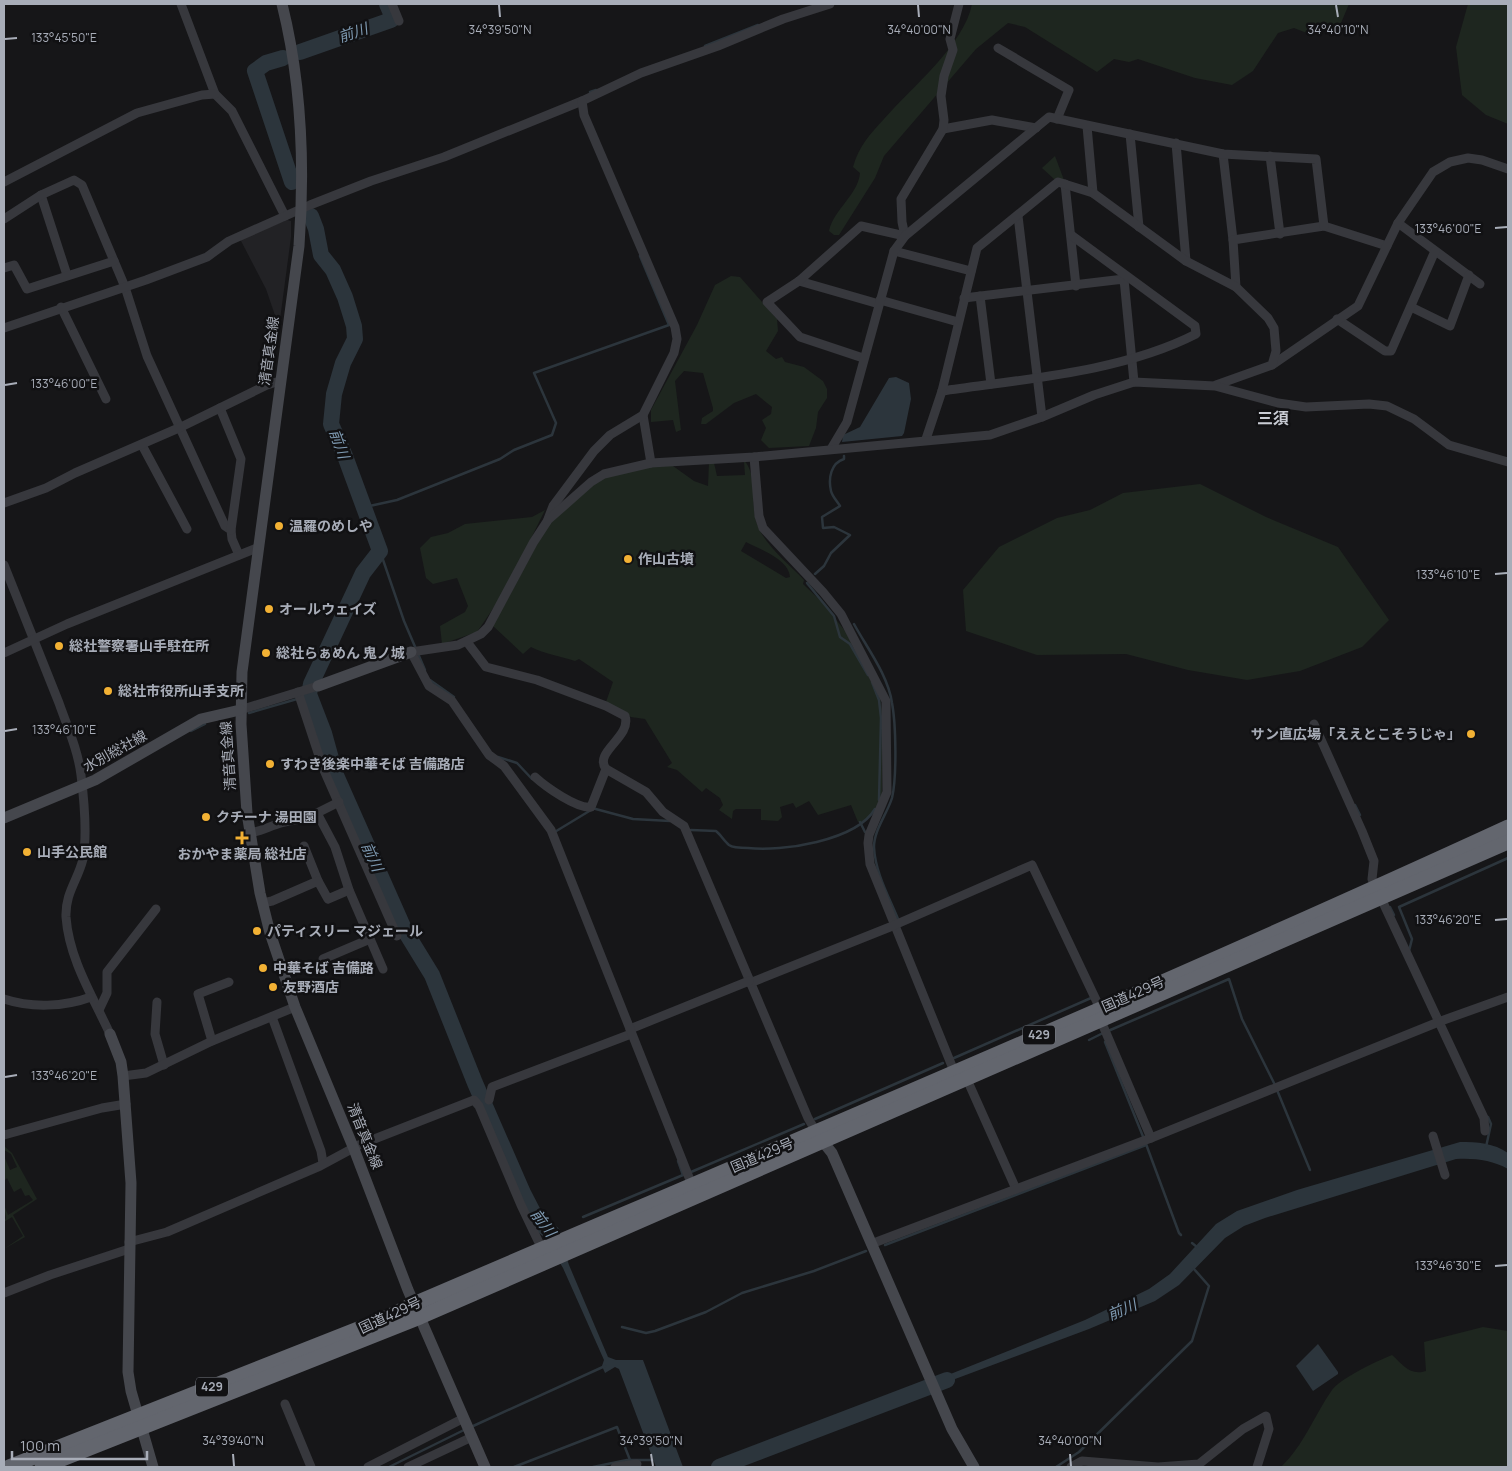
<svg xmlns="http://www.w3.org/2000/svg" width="1512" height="1471" font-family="Manrope,'Noto Sans JP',sans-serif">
<rect width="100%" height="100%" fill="#161618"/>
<polygon fill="#222225" points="287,220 291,221 291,237 279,327 266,289 240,239"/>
<g fill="#1e261f" fill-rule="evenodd">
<path d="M972,4H1349L1341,23L1312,35L1294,28L1278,33L1253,71L1232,85L1195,78L1138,59L1129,62L1114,59L1097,72L1025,27L1008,23L976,49L884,156L875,178L839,235H834L829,231C834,209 858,195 860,173L853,167C859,146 870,134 884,119C912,87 964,45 972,4Z"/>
<polygon points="1468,4 1508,4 1508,124 1486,115 1462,95 1456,47"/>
<polygon points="1055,156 1064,180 1054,179 1042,168"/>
<polygon points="731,276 740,277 777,319 778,331 766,351 776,359 782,357 785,362 804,367 823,381 827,389 827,398 818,412 816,428 809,446 769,448 761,440 766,428 762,420 771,414 772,407 756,394 734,403 706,424 701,424 702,418 713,411 713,408 703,373 684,371 675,381 681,430 676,432 673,420 651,422 651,410 697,325 715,285"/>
<path d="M744,460C758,476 750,504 757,524C765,546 788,563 804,580L803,584L822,602L846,632L880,698L883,715L882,797L875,812L863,822H858L851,805L818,815L809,801L796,808L793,803L780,807L782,817L778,821L761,820V809H736L733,811L732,819L719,810L723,805L720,798L706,788L702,792L677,770L667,767L672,763L645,719L631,717L606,702L613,682L579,659L575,661C560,656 545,654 531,647L523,654L493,626L547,526L592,485L604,478L651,466ZM709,462L708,486L694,481L673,466ZM744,462L745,475L717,476L714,463ZM746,542C759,549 789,559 790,577L786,578L741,551Z"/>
<polygon points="1200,484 1266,517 1338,547 1389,620 1362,647 1300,671 1247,680 1188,670 1126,654 1037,655 966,631 963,590 999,547 1057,518 1090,510 1123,493"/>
<polygon points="545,510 505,591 477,632 442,644 440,626 465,612 468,606 457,578 433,584 426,578 420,548 431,537 448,533 465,524 532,517"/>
<polygon points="4,1146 12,1153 37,1199 13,1215 25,1237 4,1249 23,1236 12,1217 4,1222 6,1218 4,1205 8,1215 33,1200 29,1195 25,1196 21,1188 14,1192 7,1178 4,1181 4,1156 10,1170 17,1167 11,1154 4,1150"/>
<path d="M1483,1327L1508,1331V1467H1281C1304,1445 1314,1416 1332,1390C1341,1378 1377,1361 1392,1355C1403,1365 1410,1376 1426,1371L1424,1342Z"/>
</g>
<g fill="#2c353c">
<polygon points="896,377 909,383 911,399 904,433 902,436 842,442 843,435 860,427 889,378"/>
<path d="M1460,1142C1477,1142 1494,1143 1508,1153V1169C1492,1160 1475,1158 1456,1159L1265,1218L1244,1226L1225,1238L1179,1285L1155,1301L1089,1329L931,1388L928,1383L1085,1320L1149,1289L1170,1274L1216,1224L1237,1211L1297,1190Z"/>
<polygon points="538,1219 557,1228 569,1265 608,1357 616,1360 643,1360 683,1467 656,1467 619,1369 615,1367 605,1373 602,1366 604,1360 563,1268 535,1221"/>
<polygon points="1318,1344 1338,1372 1338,1374 1313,1391 1296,1366"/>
</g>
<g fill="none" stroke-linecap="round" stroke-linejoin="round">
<g stroke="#2c353c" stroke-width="2.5">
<polyline points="705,46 758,25"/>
<polyline points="590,92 596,90"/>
<polyline points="365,507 397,500 500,459 514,450 552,435 556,423 534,373 669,325 640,256"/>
<polyline points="380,551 404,621 425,670"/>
<path d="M815,574L824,566L831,553L850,535L834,527L823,528L822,517L840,506C837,501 832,496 831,491C828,478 831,463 844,459V456"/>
<polyline points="807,583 834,616 840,637 850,644 868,675"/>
<path d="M854,624C867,648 888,675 892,703C896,724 897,777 892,798C887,814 874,830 874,847C875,872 889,897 898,919"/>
<polyline points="430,680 454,697"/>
<polyline points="872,682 879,700 881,718 879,800"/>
<polyline points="249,713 304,697 311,697"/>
<polyline points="191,731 205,724"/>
<polyline points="498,757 517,763 532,779"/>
<polyline points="1355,805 1360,815"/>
<polyline points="592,808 633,819 670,821"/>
<polyline points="860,822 865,832"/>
<path d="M691,830L716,831C721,835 724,841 729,845C733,848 743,848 748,848C781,852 856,841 875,809"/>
<polyline points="553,833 591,810"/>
<polyline points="1390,907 1394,915"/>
<polyline points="1409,951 1412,939 1399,907 1508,858"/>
<polyline points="1108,1031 1229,979 1242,1019 1275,1085"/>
<polyline points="1089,1040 1103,1033"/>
<polyline points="1105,1042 1144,1139"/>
<polyline points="954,1058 1091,998"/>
<polyline points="1277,1090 1310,1170"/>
<polyline points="815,1119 943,1063"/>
<polyline points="1146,1144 1179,1233 1181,1235"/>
<polyline points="1486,1147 1491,1124 1488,1117"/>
<polyline points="678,1161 683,1175"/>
<polyline points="691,1172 804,1124"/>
<polyline points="583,1217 683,1175"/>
<polyline points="1192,1243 1197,1247"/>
<polyline points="885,1245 1146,1145"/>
<polyline points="622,1327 646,1333 655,1331 706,1312 742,1293 814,1271 866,1251"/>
<polyline points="471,1427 605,1366"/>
<polyline points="389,1467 466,1429"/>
<polyline points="514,1467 617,1427 630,1460"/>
<polyline points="593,1467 627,1460 655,1460"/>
<polyline points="1056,1467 1079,1452 1192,1341 1209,1286 1194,1269"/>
</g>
<g stroke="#2c353c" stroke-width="16">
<polyline points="300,52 391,20 393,18 387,4"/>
<polyline points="283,58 266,63 255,71 292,182"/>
<polyline points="311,216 316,229 321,255 333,270 345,297 354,326 355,339 343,363 334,394 331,424 345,456 380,551 363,573 311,684 309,694 324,733 335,773 405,931 432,975 475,1083 523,1193 538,1222 553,1234"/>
<polyline points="719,1467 947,1380"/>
</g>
<g stroke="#37383d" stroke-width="9">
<polyline points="181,4 215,94 232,111 285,216"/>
<polyline points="392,4 399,21"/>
<polyline points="998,48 1069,90 1057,119"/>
<polyline points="1087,126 1093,193"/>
<polyline points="943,129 992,120 1036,128"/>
<polyline points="1130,134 1139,227"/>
<polyline points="1176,143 1186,261"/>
<polyline points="1223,154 1233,240"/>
<polyline points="1270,156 1280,234"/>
<polyline points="4,182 137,113 202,95 215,94"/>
<polyline points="1065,184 1076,286"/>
<polyline points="41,195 67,275"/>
<polyline points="1018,216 1042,417"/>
<polyline points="4,219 41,195 74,180 82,185 125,287 147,356 225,526 231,530 232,539 239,555"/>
<polyline points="1398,223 1480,284"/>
<polyline points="905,236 902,222 901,199 943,129 944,120 941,96 944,76 953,50 950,39 959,4"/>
<polyline points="894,251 971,271"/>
<polyline points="4,268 14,265 27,289 114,261"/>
<polyline points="799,281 879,304"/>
<polyline points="1236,287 1233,240 1324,226 1387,246"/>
<polyline points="980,296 991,384"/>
<polyline points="964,298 1124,279 1134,382"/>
<polyline points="880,300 958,322"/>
<polyline points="61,307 106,399"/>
<polyline points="1411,307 1450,326 1469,275"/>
<polyline points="1337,319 1385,351 1391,351 1435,251"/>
<polyline points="4,328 146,280 207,257 229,241 310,205 371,181 444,157 582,101 641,73 718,46 783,19 830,4"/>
<polyline points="863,358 800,337 767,302 799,281 861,226 905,236"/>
<polyline points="1272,365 1358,306 1398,223 1433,172 1450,162 1468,158 1482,160 1508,169"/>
<path d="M942,391C1024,379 1122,372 1196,334L1195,326L1071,235"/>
<polyline points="220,408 241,459 231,530"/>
<polyline points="643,415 651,463"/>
<polyline points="926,439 942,391 977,248 1058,182 1093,193 1186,261 1236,287 1268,318 1274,328 1276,351 1272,365 1216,385"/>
<polyline points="142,445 187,529"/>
<polyline points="831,449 847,422 894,251 905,236 1049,117 1223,154 1316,159 1324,226"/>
<polyline points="754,457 759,516 763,528 823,592 841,614 886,701 887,792 869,835 868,843 870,864 956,1076"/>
<polyline points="4,503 46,488 75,473 181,427 267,385 280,381"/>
<polyline points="548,519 553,506 594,451 610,435 643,415 674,353 677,339 675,327 584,115 582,101"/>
<path d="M4,565C22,611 41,657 59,703C67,726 78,750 81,775C84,799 87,836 83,859C78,880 65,893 66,917C69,959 93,997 110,1034"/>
<path d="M467,642L486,667L537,680L606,706L625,716C632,737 593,752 606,769"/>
<polyline points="4,653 67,624 257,548"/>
<polyline points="298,692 323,768 397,936"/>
<polyline points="240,710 318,686"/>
<polyline points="1314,724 1362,831 1374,861 1372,879 1484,1118 1485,1131"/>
<path d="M535,777C546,787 577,809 591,807L606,769L646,792L663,812L684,826L808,1118L818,1135"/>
<polyline points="317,813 339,802"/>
<path d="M250,833C262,831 270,826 281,823C295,819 303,821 317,813L335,847L349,890L383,969"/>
<polyline points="304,846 318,881"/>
<polyline points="263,903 272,901 318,881 328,899 349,890"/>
<polyline points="323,959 370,939"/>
<polyline points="750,983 890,927 1032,865 1097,1002 1101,1021 1151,1138"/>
<path d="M4,999C31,1008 64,1007 91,997"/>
<polyline points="157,1002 155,1034 164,1065"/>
<polyline points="99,1010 107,993 107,972 156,909"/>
<polyline points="272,1017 321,1151 323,1163"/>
<polyline points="630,1029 749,981"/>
<polyline points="212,1041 198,994 229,982"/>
<polyline points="965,1075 1016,1189"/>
<polyline points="123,1076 146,1073 212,1041 295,1007"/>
<polyline points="489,1100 492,1087 631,1034"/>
<polyline points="4,1135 102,1108 126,1104"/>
<polyline points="1433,1136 1445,1175"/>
<polyline points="694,1190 551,830 504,766 489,755 452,701 429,686 411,652 458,645 481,634 488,627 533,543 548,520 591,482 604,474 651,463 754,457 990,435 1042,417 1094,395 1134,382 1215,386 1278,403 1306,407 1369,404 1387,406 1414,419 1449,445 1508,462"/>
<polyline points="129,1242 167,1232 320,1166 359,1145 474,1100 479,1106 521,1205 542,1249"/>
<polyline points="871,1244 1151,1138 1441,1021 1508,997"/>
<polyline points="4,1293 50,1275 129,1249"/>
<polyline points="285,1404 311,1467"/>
<polyline points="368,1467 464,1418"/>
<polyline points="408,1467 472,1437"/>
<polyline points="615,1467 637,1464"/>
<polyline points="1071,1467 1082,1461 1158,1467 1199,1464 1243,1429 1266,1416 1269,1429 1257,1467"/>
</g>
<g stroke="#45474d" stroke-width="11">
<path d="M282,4C302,84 305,163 299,246L242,672L241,724L247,813L260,893L270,933L295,1007L354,1149L408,1290L485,1467"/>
<polyline points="318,686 411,652"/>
<polyline points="4,818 95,780 201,719 240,710"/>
<polyline points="110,1034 121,1062 123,1076 131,1183 128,1372 131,1391 153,1467"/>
<polyline points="824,1143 832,1153 952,1429 974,1467"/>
</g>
<g stroke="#63666e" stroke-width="15">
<path d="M9,1467L386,1318L414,1304C780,1147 1147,993 1508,827"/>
<polyline points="42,1467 420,1317 1508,842"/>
</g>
</g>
<path fill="none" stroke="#a8adb8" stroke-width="2" d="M499,5L500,17M918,5L919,17M1336,5L1338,17M5,39L17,38M1495,228L1507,227M5,385L17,383M1495,574L1507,573M5,731L17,729M1495,920L1507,919M5,1077L17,1075M1495,1266L1507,1265M233,1454L234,1466M651,1454L653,1466M1070,1454L1071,1466"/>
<g fill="#f2b134" stroke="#111113" stroke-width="2">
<circle cx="279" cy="526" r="5"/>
<circle cx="628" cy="559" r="5"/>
<circle cx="269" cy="609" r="5"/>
<circle cx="59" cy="646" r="5"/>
<circle cx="266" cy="653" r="5"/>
<circle cx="108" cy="691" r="5"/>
<circle cx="1471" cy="734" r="5"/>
<circle cx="270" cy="764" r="5"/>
<circle cx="206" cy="817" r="5"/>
<path d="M239.5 830.5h5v5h5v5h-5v5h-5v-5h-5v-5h5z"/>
<circle cx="27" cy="852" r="5"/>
<circle cx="257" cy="931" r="5"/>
<circle cx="263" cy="968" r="5"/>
<circle cx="273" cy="987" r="5"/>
</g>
<g text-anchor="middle" stroke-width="5" stroke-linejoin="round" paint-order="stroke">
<g fill="#111113" stroke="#7b7e86" stroke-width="1">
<rect x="1023" y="1025.5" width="32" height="19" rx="4"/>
<rect x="196" y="1377.5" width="32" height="19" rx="4"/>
</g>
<g font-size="12" font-weight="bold" fill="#a8adb8">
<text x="1039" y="1039">429</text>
<text x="212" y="1391">429</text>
</g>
<g font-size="14" fill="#a8adb8" stroke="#111113">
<text transform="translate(269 351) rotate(-82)" y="5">清音真金線</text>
<text transform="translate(115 751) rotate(-29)" y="5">水別総社線</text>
<text transform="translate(228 756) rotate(-94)" y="5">清音真金線</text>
<text transform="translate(1133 994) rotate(-24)" y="5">国道429号</text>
<text transform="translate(365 1136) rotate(68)" y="5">清音真金線</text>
<text transform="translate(762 1155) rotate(-23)" y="5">国道429号</text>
<text transform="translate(390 1315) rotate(-25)" y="5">国道429号</text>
</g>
<g font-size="14" font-weight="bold" fill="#a8adb8" stroke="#111113" text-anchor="start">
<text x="289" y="531">温羅のめしや</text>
<text x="638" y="564">作山古墳</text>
<text x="279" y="614">オールウェイズ</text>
<text x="69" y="651">総社警察署山手駐在所</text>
<text x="276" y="658">総社らぁめん 鬼ノ城</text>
<text x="118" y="696">総社市役所山手支所</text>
<text x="1461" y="739" text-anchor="end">サン直広場「ええとこそうじゃ」</text>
<text x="280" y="769">すわき後楽中華そば 吉備路店</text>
<text x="216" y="822">クチーナ 湯田園</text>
<text x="37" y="857">山手公民館</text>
<text x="242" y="859" text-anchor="middle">おかやま薬局 総社店</text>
<text x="267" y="936">パティスリー マジェール</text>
<text x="273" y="973">中華そば 吉備路</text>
<text x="283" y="992">友野酒店</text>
</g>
<g font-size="15" font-style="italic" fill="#7f9bb3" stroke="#111113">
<text transform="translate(353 33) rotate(-19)" y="5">前川</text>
<text transform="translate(339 444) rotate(70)" y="5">前川</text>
<text transform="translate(372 857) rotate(66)" y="5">前川</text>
<text transform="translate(543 1223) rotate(53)" y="5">前川</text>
<text transform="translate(1122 1310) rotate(-23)" y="5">前川</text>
</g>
<g font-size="16" font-weight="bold" fill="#c9ccd4" stroke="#111113">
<text x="1273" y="424">三須</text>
</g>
</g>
<g font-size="12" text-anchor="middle" fill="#a8adb8" stroke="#111113" stroke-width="5" stroke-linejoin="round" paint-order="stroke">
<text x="500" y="34">34°39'50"N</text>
<text x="919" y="34">34°40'00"N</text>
<text x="1338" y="34">34°40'10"N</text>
<text x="64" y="42">133°45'50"E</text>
<text x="1448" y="233">133°46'00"E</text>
<text x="64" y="388">133°46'00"E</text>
<text x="1448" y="579">133°46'10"E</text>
<text x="64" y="734">133°46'10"E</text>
<text x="1448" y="924">133°46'20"E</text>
<text x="64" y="1080">133°46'20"E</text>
<text x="1448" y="1270">133°46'30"E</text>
<text x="233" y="1445">34°39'40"N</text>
<text x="651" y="1445">34°39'50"N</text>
<text x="1070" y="1445">34°40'00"N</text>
</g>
<rect width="1512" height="1471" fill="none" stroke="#a8adb8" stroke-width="10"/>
<path d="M12 1451v8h135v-8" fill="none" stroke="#a8adb8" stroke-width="2.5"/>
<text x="20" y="1451" font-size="15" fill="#a8adb8" stroke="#111113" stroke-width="4" paint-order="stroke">100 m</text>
</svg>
